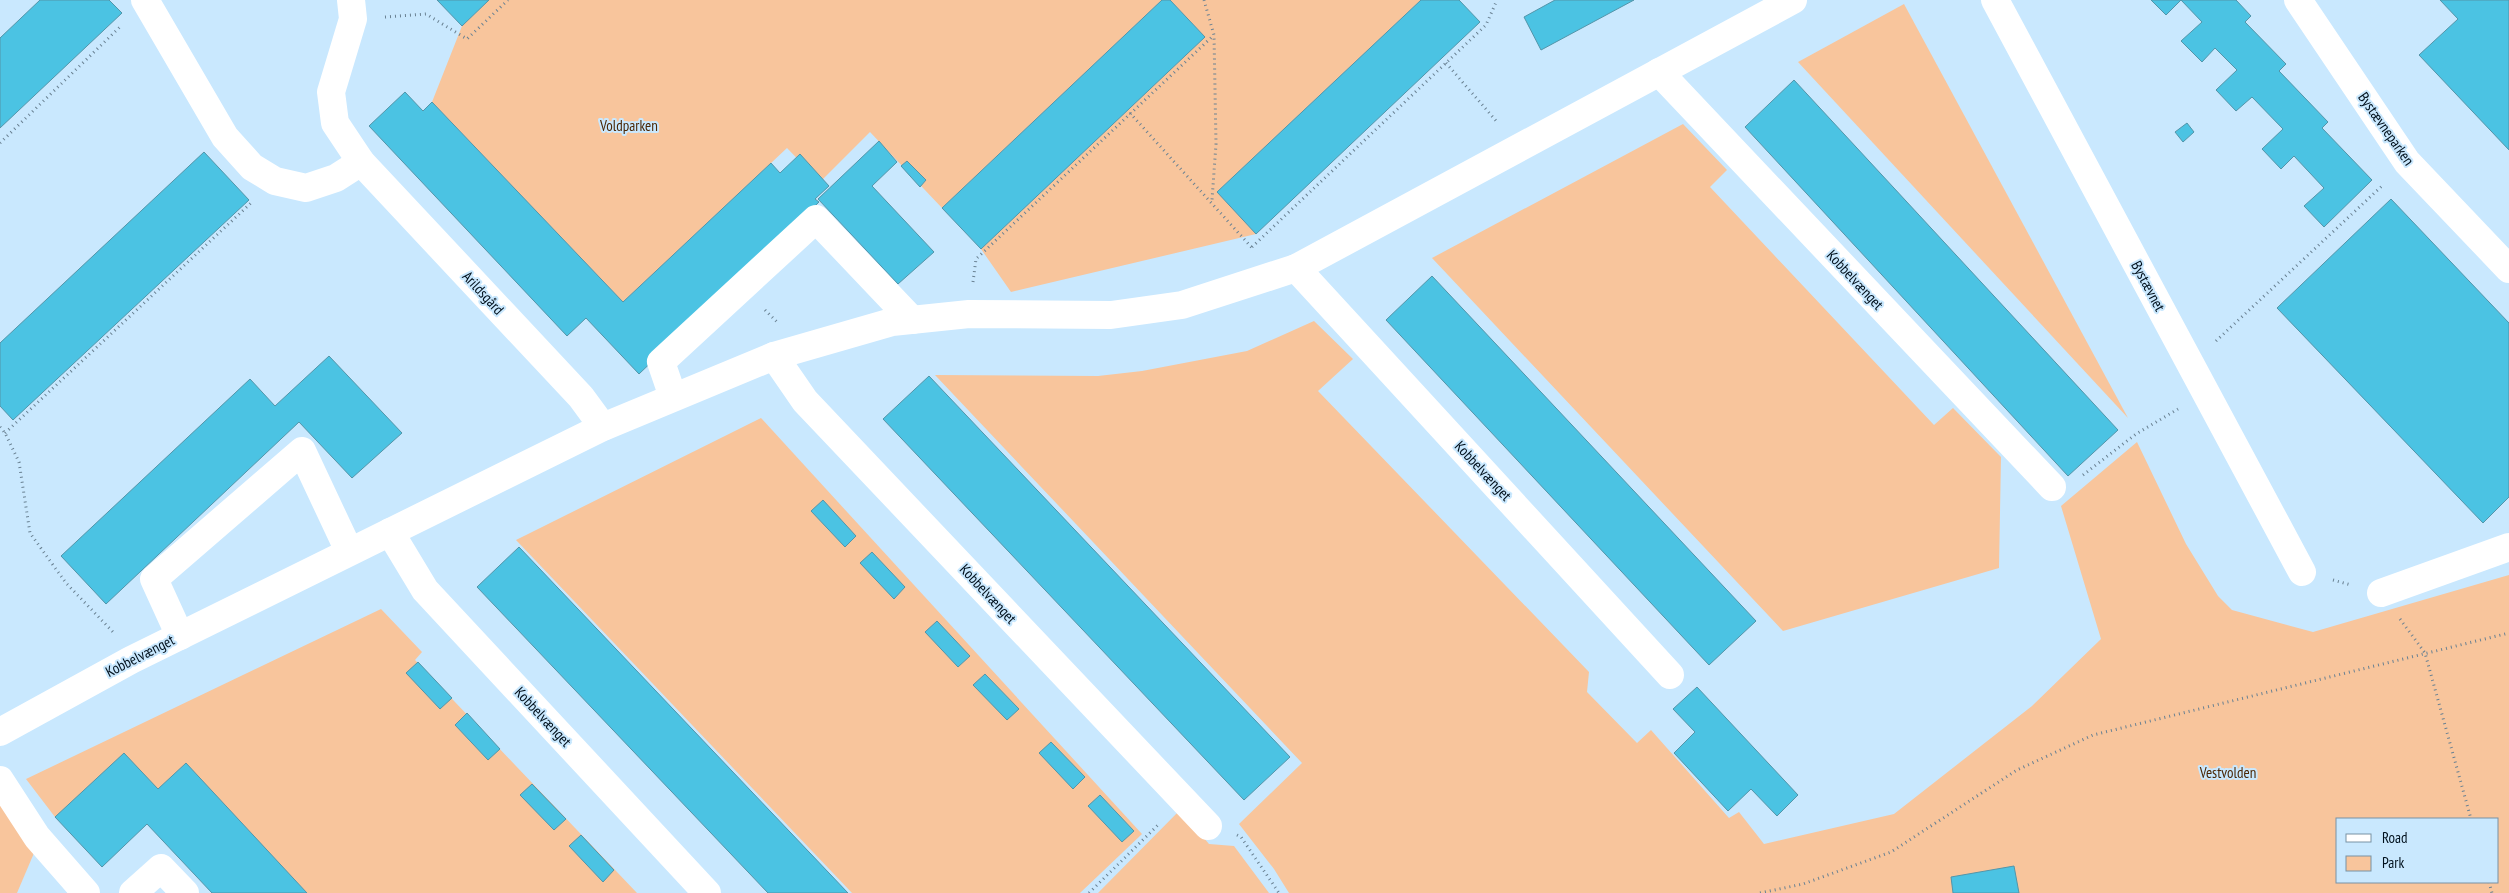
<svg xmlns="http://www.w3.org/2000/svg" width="2509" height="893" font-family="'PT Sans Narrow',sans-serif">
<rect width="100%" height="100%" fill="#c9e8fe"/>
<g fill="#f8c59c" fill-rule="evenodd">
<polygon points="489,0 1162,0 942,208 870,132 820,182 787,148 623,302 432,102 462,26"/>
<polygon points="1170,0 1421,0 1217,192 1256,234 1011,292 981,249 1205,37"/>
<polygon points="1904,4 2128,418 1798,62"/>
<polygon points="1683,124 1727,170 1710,187 1934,425 1953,408 2001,457 1999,568 1783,631 1432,258"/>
<path d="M1314,321L1353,359L1318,391L1589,672L1587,692L1637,743L1651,730L1729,818L1739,812L1764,844L1894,814L2032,706L2101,639L2061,506L2137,442L2186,544L2218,596L2232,610L2313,632L2509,575V893H1289L1274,869L1239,824L1302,763L935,375L1098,376L1142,371L1247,351ZM2338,819H2498V882H2338Z"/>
<polygon points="761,418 1142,834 1080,893 852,893 516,540"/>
<polygon points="381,609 422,652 415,660 637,893 307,893 186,764 158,789 55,817 26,779"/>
<polygon points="0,802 34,853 17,893 0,893"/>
<polygon points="1180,810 1209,844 1234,846 1269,893 1098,893"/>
</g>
<g fill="#4bc3e3" stroke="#5395a9">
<polygon points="40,0 109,0 122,13 0,128 0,38"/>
<polygon points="437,0 489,0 462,26"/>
<polygon points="1162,0 1170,0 1205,37 981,249 942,208"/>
<polygon points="1421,0 1459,0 1480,22 1256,234 1217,192"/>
<polygon points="1555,0 1634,0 1541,50 1524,17"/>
<polygon points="2151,0 2236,0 2251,16 2245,22 2286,64 2279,71 2328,122 2322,128 2372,180 2324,227 2304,206 2324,188 2294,156 2281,169 2262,149 2283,129 2252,97 2236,111 2216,90 2237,70 2215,48 2202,62 2181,41 2202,22 2181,0 2166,15"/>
<polygon points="2440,0 2509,0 2509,150 2419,55 2458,19"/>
<polygon points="1794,80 2118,430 2068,476 1745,127"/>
<polygon points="405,92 423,111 432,102 623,302 771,163 780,173 800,154 829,186 815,199 819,202 639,374 586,318 567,336 369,126"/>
<polygon points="2187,123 2194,132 2183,142 2175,132"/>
<polygon points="879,141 897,162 872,186 934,252 898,284 818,199"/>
<polygon points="204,152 249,200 13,420 0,406 0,343"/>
<polygon points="907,161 926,180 920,187 901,166"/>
<polygon points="2391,199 2509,323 2509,497 2483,523 2277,308"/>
<polygon points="1432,276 1756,621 1709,665 1386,320"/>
<polygon points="329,356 402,433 352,478 299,422 106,604 61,556 250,379 275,406"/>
<polygon points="929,376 1290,757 1244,800 883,419"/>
<polygon points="823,500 856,536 845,547 811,511"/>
<polygon points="519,547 848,893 768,893 477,587"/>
<polygon points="872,552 905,587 894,599 860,563"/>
<polygon points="937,621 970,656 958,667 925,632"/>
<polygon points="418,662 452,698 440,709 406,673"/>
<polygon points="985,674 1019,709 1007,720 973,685"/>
<polygon points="1697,687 1798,795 1777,816 1751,789 1728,811 1674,753 1695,732 1673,709"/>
<polygon points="467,713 500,749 488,760 455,725"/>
<polygon points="1051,742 1085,777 1073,789 1039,753"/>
<polygon points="124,753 158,789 186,763 307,893 212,893 147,824 102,867 55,817"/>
<polygon points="532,784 566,819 554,830 520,795"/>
<polygon points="1100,795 1134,831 1122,842 1088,806"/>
<polygon points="581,835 614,870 603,882 569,846"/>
<polygon points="2014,866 2019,893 1953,893 1951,877"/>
</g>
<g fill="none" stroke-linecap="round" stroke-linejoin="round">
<g stroke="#698192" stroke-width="3" stroke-dasharray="1 4" stroke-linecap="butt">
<polyline points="1204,0 1214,35 1216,144 1212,200"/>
<polyline points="385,17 426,14 467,39 508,0"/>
<polyline points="1446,63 1498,123"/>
<polyline points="1130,113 1253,249"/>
<polyline points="0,143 122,25"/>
<polyline points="1252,247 1486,25 1497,0"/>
<polyline points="973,282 976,259 1214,35"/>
<polyline points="765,310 777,322"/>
<polyline points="2216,341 2383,185"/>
<polyline points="0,427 5,433 19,462 30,533 66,583 113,632"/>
<polyline points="5,433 251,203"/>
<polyline points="2083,475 2136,434 2178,409"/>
<polyline points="2333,580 2351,585"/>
<polyline points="2400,619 2425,653 2471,819"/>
<polyline points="1237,835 1241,837 1279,893"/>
<polyline points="2489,882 2492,893"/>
<polyline points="1089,893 1160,823"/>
<polyline points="1760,893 1803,884 1891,852 2017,770 2093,735 2509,633"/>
</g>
<g stroke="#fff" stroke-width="28">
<polyline points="145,0 225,137 252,167 275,181 306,188 336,178 361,162"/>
<polyline points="351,0 353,19 331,92 335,123 361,162 581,397 603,427"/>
<polyline points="1995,0 2302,572"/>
<polyline points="2298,0 2407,162 2509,269"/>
<polyline points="1659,72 2052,487"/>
<polyline points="1296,268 1670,675"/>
<polyline points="774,356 805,401 1208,826"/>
<polyline points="673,397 661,362 816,219 912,320"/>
<polyline points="390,532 425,590 707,893"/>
<polyline points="2381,593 2509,547"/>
<polyline points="180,636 154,579 302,451 349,551"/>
<polyline points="0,732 131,660 603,427 774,356 892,322 969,314 1111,315 1182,305 1296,268 1793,0"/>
<polyline points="0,780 37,837 86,893"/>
<polyline points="133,893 161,868 185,893"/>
</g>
</g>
<g text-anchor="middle" stroke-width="4" stroke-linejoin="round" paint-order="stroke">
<g font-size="15" fill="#4b2705" stroke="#c9e8fe">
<text x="629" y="131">Voldparken</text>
<text x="2228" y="778">Vestvolden</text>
</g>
<g font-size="15" fill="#00101c" stroke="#c9e8fe">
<text transform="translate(2386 129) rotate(55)" y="5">Bystævneparken</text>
<text transform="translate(1855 280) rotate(47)" y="5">Kobbelvænget</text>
<text transform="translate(2148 286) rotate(62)" y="5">Bystævnet</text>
<text transform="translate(483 293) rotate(47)" y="5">Arildsgård</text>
<text transform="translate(1483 471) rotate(47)" y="5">Kobbelvænget</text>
<text transform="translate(988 594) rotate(47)" y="5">Kobbelvænget</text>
<text transform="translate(140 656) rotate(-27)" y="5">Kobbelvænget</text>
<text transform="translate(543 717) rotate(47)" y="5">Kobbelvænget</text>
</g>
</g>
<rect x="2336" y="818" width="162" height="65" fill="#c9e8fe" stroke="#7992a4"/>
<rect x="2346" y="834" width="25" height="8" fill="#ffffff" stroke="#7992a4"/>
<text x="2382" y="843" font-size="15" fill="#00101c">Road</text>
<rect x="2346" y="856" width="25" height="15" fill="#f8c59c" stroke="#7992a4"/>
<text x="2382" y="868" font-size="15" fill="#00101c">Park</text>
</svg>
